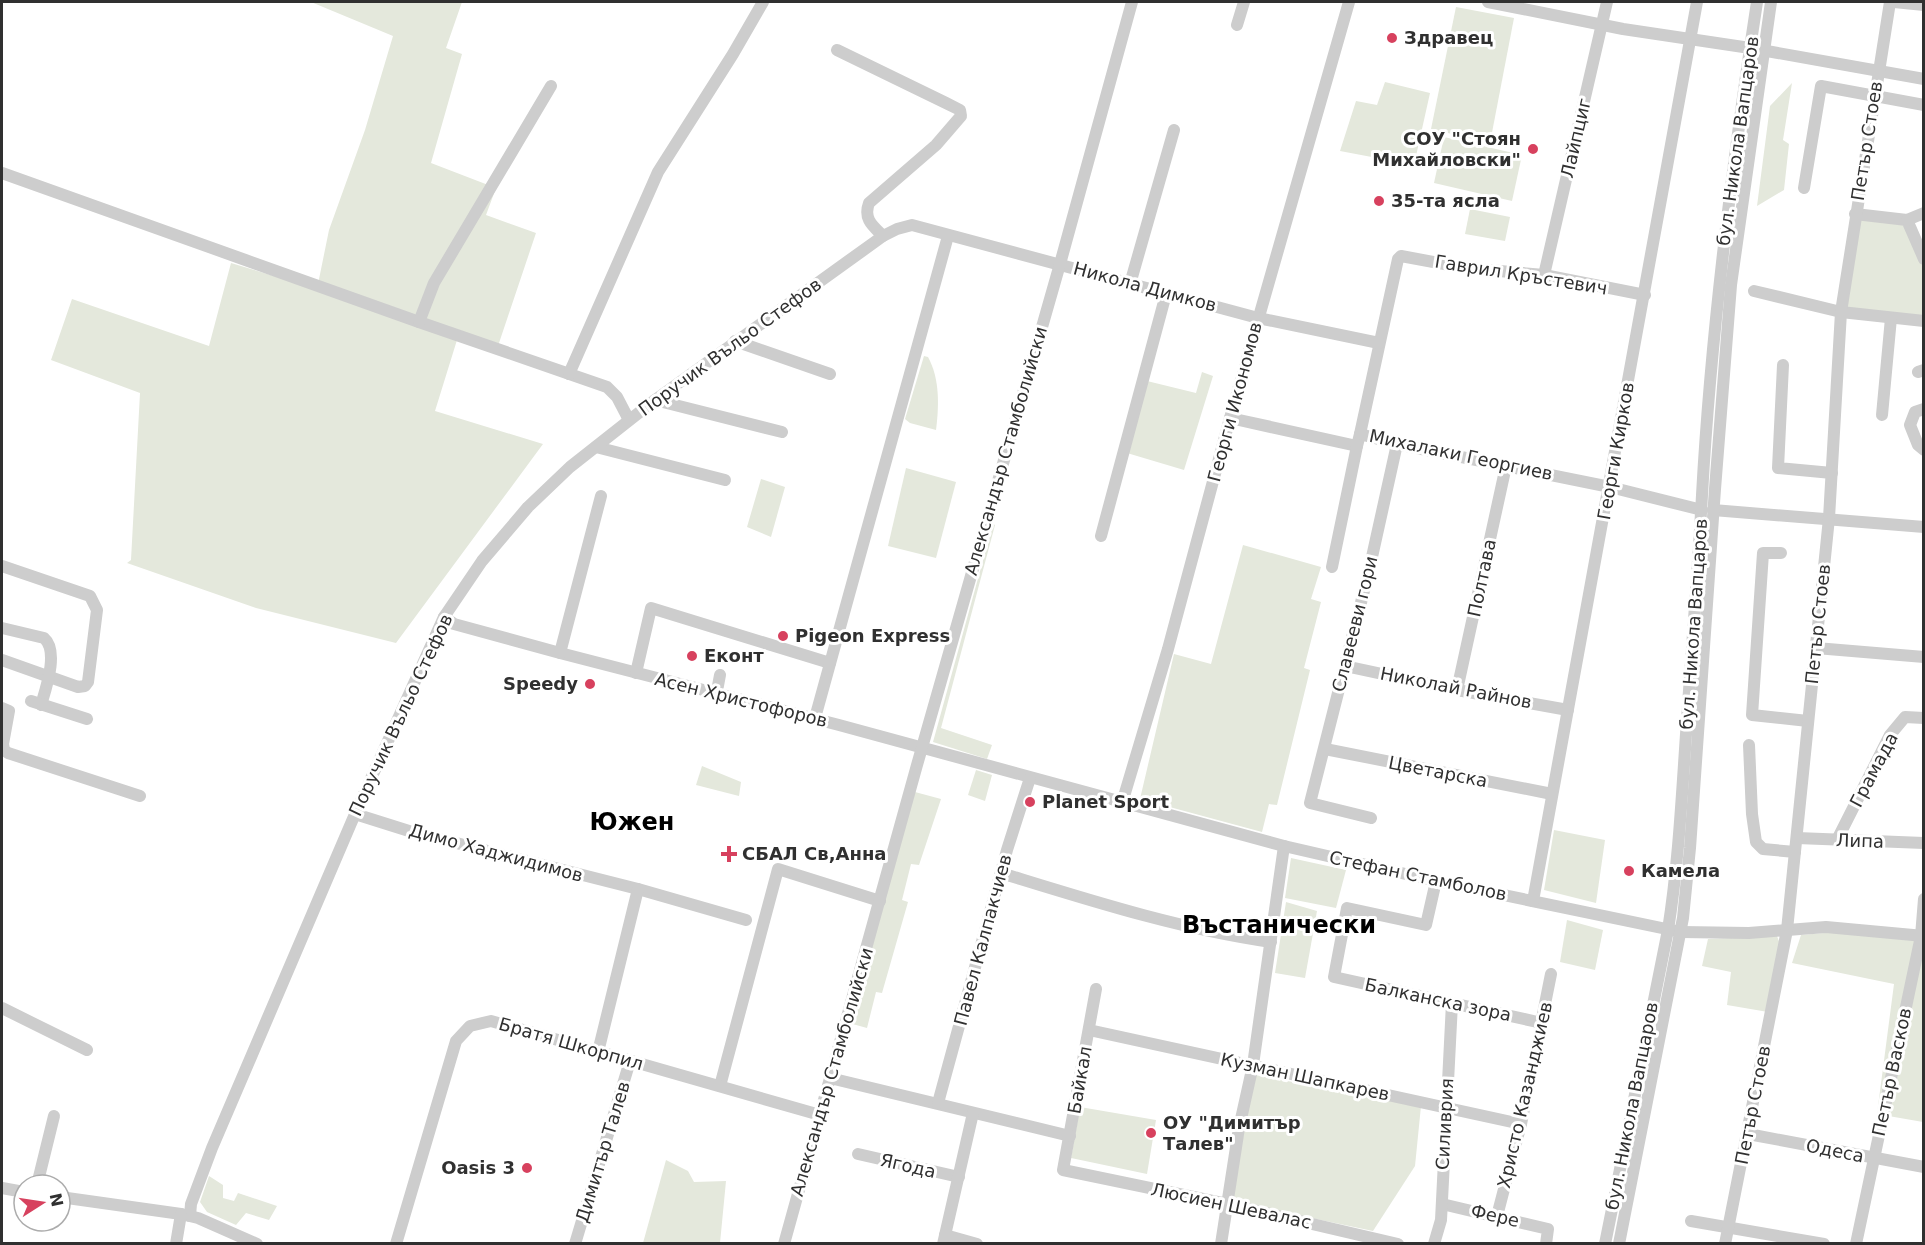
<svg xmlns="http://www.w3.org/2000/svg" width="1925" height="1245" font-family="'DejaVu Sans',sans-serif">
<rect width="100%" height="100%" fill="#fff"/>
<g fill="#e4e8dc">
<polygon points="311,2 462,2 446,48 462,54 431,163 496,188 486,215 536,233 499,343 457,340 435,411 543,444 396,643 256,608 127,563 131,560 140,393 51,360 72,299 209,346 231,263 317,289 329,230 365,130 393,36"/>
<polygon points="1456,7 1514,18 1490,143 1431,129"/>
<polygon points="1385,82 1430,93 1414,165 1340,151 1356,101 1377,105"/>
<polygon points="1792,83 1783,140 1789,144 1784,190 1757,206 1770,106"/>
<polygon points="1444,137 1522,155 1512,201 1434,183"/>
<polygon points="1470,209 1510,217 1505,241 1465,234"/>
<polygon points="1855,214 1907,220 1923,259 1923,321 1841,312"/>
<path d="M924,356L928,357C940,379 939,406 936,430L910,423L905,419Z"/>
<polygon points="1202,372 1213,376 1184,470 1127,453 1147,381 1196,393"/>
<polygon points="906,468 956,482 936,558 888,546"/>
<polygon points="761,479 785,487 771,537 747,527"/>
<polygon points="993,524 995,525 941,728 992,745 987,759 933,742"/>
<polygon points="1243,545 1321,567 1311,599 1321,602 1304,668 1310,670 1277,805 1269,804 1262,832 1140,799 1174,654 1211,664"/>
<polygon points="702,766 741,782 739,796 696,785"/>
<polygon points="976,770 992,775 985,801 968,795"/>
<polygon points="915,792 941,799 919,865 911,864 902,900 908,902 882,993 876,992 867,1028 849,1023"/>
<polygon points="1554,830 1605,840 1596,903 1544,890"/>
<polygon points="1291,858 1346,870 1336,908 1285,898"/>
<polygon points="1286,902 1317,911 1305,978 1275,973"/>
<polygon points="1567,920 1603,930 1595,970 1560,962"/>
<polygon points="1836,932 1923,940 1923,1122 1877,1114 1894,984 1792,963 1801,935"/>
<polygon points="1777,936 1780,944 1768,1012 1727,1005 1731,972 1702,966 1708,939"/>
<polygon points="1255,1075 1421,1106 1415,1166 1373,1231 1231,1201"/>
<polygon points="1080,1107 1156,1120 1147,1174 1071,1158"/>
<polygon points="666,1160 688,1171 694,1182 726,1181 720,1243 643,1243"/>
<polygon points="209,1176 223,1185 223,1198 234,1201 238,1193 277,1206 269,1220 246,1213 236,1225 207,1212 200,1202"/>
</g>
<g fill="none" stroke-linecap="round" stroke-linejoin="round">
<g stroke="#cdcdcd" stroke-width="12">
<polyline points="1488,2 1623,29 1750,48 1924,79"/>
<polyline points="1894,2 1924,5"/>
<polyline points="1237,25 1244,2"/>
<path d="M837,50L946,103L960,110L961,116L936,145L869,203C863,219 873,226 883,236"/>
<polyline points="2,173 419,322 607,387 617,397 629,420"/>
<polyline points="1804,188 1821,86 1924,105"/>
<polyline points="1855,214 1907,220 1924,259"/>
<polyline points="1907,220 1924,213"/>
<polyline points="1544,275 1607,2"/>
<polyline points="1130,284 1174,130"/>
<polyline points="1754,291 1841,312 1924,321"/>
<polyline points="419,322 434,283 551,86"/>
<polyline points="735,341 830,374"/>
<polyline points="1783,365 1778,468 1832,473"/>
<polyline points="1918,372 1924,370"/>
<polyline points="569,374 658,172 733,54 763,2"/>
<polyline points="655,400 782,432"/>
<polyline points="1924,409 1915,412 1910,425 1918,445 1924,450"/>
<polyline points="1882,415 1891,318"/>
<polyline points="1230,418 1357,446 1360,434 1397,444 1610,487 1702,510"/>
<polyline points="1360,434 1398,259 1401,256 1466,268 1544,275 1645,295"/>
<polyline points="596,447 725,480"/>
<polyline points="1713,510 1924,527"/>
<polyline points="1101,536 1166,294"/>
<polyline points="1781,553 1763,553 1752,715 1808,721"/>
<polyline points="2,566 90,596 97,610 88,682 85,686 78,687 2,660"/>
<polyline points="1332,567 1357,446"/>
<polyline points="444,617 454,624 560,653 839,725 1284,846 1436,881 1681,932 1749,933 1826,927 1924,936"/>
<path d="M2,628L44,638C59,651 46,688 41,705"/>
<polyline points="1816,648 1924,657"/>
<polyline points="560,653 601,496"/>
<polyline points="1345,666 1457,690 1568,710"/>
<polyline points="636,673 651,608 830,663"/>
<polyline points="1457,690 1506,466"/>
<polyline points="713,693 717,691 720,675"/>
<polyline points="31,701 87,719"/>
<polyline points="2,708 9,711 3,744 4,750 8,753 140,796"/>
<polyline points="815,718 948,236"/>
<polyline points="1749,745 1752,814 1756,842 1763,849 1795,852"/>
<polyline points="1325,749 1552,794"/>
<polyline points="1122,803 1168,649 1230,418 1349,2"/>
<polyline points="355,814 409,831 638,889 746,920"/>
<polyline points="1371,818 1310,803 1368,575 1397,444"/>
<polyline points="1797,838 1924,843"/>
<polyline points="1837,840 1890,735 1905,717 1924,718"/>
<path d="M1001,873C1089,900 1179,929 1271,942"/>
<polyline points="1436,881 1426,925 1347,908 1334,977 1542,1023"/>
<polyline points="1533,901 1697,2"/>
<polyline points="1096,989 1063,1170 1227,1204 1398,1244"/>
<polyline points="2,1008 87,1050"/>
<polyline points="1089,1030 1521,1124"/>
<polyline points="598,1052 638,889"/>
<polyline points="830,1078 1070,1136"/>
<polyline points="720,1086 778,869 880,901"/>
<polyline points="938,1103 1007,850 1030,778"/>
<polyline points="1748,1134 1924,1167"/>
<polyline points="858,1154 959,1177"/>
<polyline points="37,1185 54,1116"/>
<polyline points="2,1188 24,1192"/>
<polyline points="60,1197 181,1214 198,1218 257,1244"/>
<polyline points="1442,1204 1548,1229 1546,1244"/>
<polyline points="190,1216 191,1204 212,1148 355,814 444,617 482,561 528,507 570,467 655,400 883,236 897,229 912,225 1258,318 1379,343"/>
<polyline points="1497,1216 1521,1124 1551,974"/>
<polyline points="1691,1221 1824,1244"/>
<polyline points="945,1235 977,1244"/>
<polyline points="176,1244 181,1214"/>
<polyline points="396,1244 456,1041 470,1026 491,1021 820,1115"/>
<polyline points="575,1244 630,1061"/>
<polyline points="784,1244 917,765 1060,264 1132,2"/>
<polyline points="943,1244 973,1113"/>
<polyline points="1221,1244 1239,1128 1253,1065 1284,846"/>
<polyline points="1434,1244 1441,1220 1452,1003"/>
<path d="M1605,1244L1668,930C1679,860 1682,790 1687,720C1692,645 1698,570 1702,495C1711,330 1732,165 1757,2"/>
<polyline points="1619,1244 1683,918 1690,848 1715,489 1731,285 1771,2"/>
<polyline points="1725,1244 1787,930 1829,518 1841,312 1890,2"/>
<polyline points="1856,1244 1921,936 1924,899"/>
</g>
</g>
<g fill="#d7415e" stroke="#fff" stroke-width="2">
<circle cx="1392" cy="38" r="6"/>
<circle cx="1533" cy="149" r="6"/>
<circle cx="1379" cy="201" r="6"/>
<circle cx="783" cy="636" r="6"/>
<circle cx="692" cy="656" r="6"/>
<circle cx="590" cy="684" r="6"/>
<circle cx="1030" cy="802" r="6"/>
<path d="M726 845h6v6h6v6h-6v6h-6v-6h-6v-6h6z"/>
<circle cx="1629" cy="871" r="6"/>
<circle cx="1151" cy="1133" r="6"/>
<circle cx="527" cy="1168" r="6"/>
</g>
<g text-anchor="middle" stroke-width="6" stroke-linejoin="round" paint-order="stroke">
<g font-size="18" font-weight="bold" fill="#303030" stroke="#fff" text-anchor="start">
<text x="1404" y="44">Здравец</text>
<text x="1521" y="145" text-anchor="end">СОУ "Стоян<tspan x="1521" dy="21">Михайловски"</tspan></text>
<text x="1391" y="207">35-та ясла</text>
<text x="795" y="642">Pigeon Express</text>
<text x="704" y="662">Еконт</text>
<text x="578" y="690" text-anchor="end">Speedy</text>
<text x="1042" y="808">Planet Sport</text>
<text x="742" y="860">СБАЛ Св,Анна</text>
<text x="1641" y="877">Камела</text>
<text x="1163" y="1129">ОУ "Димитър<tspan x="1163" dy="21">Талев"</tspan></text>
<text x="515" y="1174" text-anchor="end">Oasis 3</text>
</g>
<g font-size="18" fill="#303030" stroke="#fff">
<text transform="translate(1576 138) rotate(-77)" y="6">Лайпциг</text>
<text transform="translate(1738 141) rotate(-82)" y="6">бул. Никола Вапцаров</text>
<text transform="translate(1867 141) rotate(-81)" y="6">Петър Стоев</text>
<text transform="translate(1521 275) rotate(9)" y="6">Гаврил Кръстевич</text>
<text transform="translate(1145 287) rotate(15)" y="6">Никола Димков</text>
<text transform="translate(730 347) rotate(-36)" y="6">Поручик Въльо Стефов</text>
<text transform="translate(1235 402) rotate(-75)" y="6">Георги Икономов</text>
<text transform="translate(1006 451) rotate(-74)" y="6">Александър Стамболийски</text>
<text transform="translate(1616 451) rotate(-80)" y="6">Георги Кирков</text>
<text transform="translate(1461 455) rotate(12)" y="6">Михалаки Георгиев</text>
<text transform="translate(1482 578) rotate(-78)" y="6">Полтава</text>
<text transform="translate(1355 624) rotate(-76)" y="6">Славееви гори</text>
<text transform="translate(1694 624) rotate(-86)" y="6">бул. Никола Вапцаров</text>
<text transform="translate(1818 624) rotate(-84)" y="6">Петър Стоев</text>
<text transform="translate(1456 688) rotate(11)" y="6">Николай Райнов</text>
<text transform="translate(741 700) rotate(14)" y="6">Асен Христофоров</text>
<text transform="translate(401 715) rotate(-65)" y="6">Поручик Въльо Стефов</text>
<text transform="translate(1874 770) rotate(-62)" y="6">Грамада</text>
<text transform="translate(1438 772) rotate(11)" y="6">Цветарска</text>
<text transform="translate(1860 841) rotate(2)" y="6">Липа</text>
<text transform="translate(496 853) rotate(15)" y="6">Димо Хаджидимов</text>
<text transform="translate(1418 876) rotate(12)" y="6">Стефан Стамболов</text>
<text transform="translate(983 940) rotate(-75)" y="6">Павел Калпакчиев</text>
<text transform="translate(1438 1000) rotate(12)" y="6">Балканска зора</text>
<text transform="translate(571 1044) rotate(16)" y="6">Братя Шкорпил</text>
<text transform="translate(832 1072) rotate(-74)" y="6">Александър Стамболийски</text>
<text transform="translate(1892 1072) rotate(-78)" y="6">Петър Васков</text>
<text transform="translate(1305 1077) rotate(12)" y="6">Кузман Шапкарев</text>
<text transform="translate(1080 1080) rotate(-80)" y="6">Байкал</text>
<text transform="translate(1525 1095) rotate(-77)" y="6">Христо Казанджиев</text>
<text transform="translate(1753 1105) rotate(-79)" y="6">Петър Стоев</text>
<text transform="translate(1632 1106) rotate(-79)" y="6">бул. Никола Вапцаров</text>
<text transform="translate(1445 1124) rotate(-87)" y="6">Силиврия</text>
<text transform="translate(1835 1151) rotate(11)" y="6">Одеса</text>
<text transform="translate(603 1152) rotate(-73)" y="6">Димитър Талев</text>
<text transform="translate(908 1166) rotate(13)" y="6">Ягода</text>
<text transform="translate(1231 1206) rotate(12)" y="6">Люсиен Шевалас</text>
<text transform="translate(1495 1216) rotate(13)" y="6">Фере</text>
</g>
<g font-size="24" font-weight="bold" fill="#000" stroke="#fff">
<text x="632" y="830">Южен</text>
<text x="1279" y="933">Въстанически</text>
</g>
</g>
<rect width="1925" height="1245" fill="none" stroke="#303030" stroke-width="6"/>
<g transform="translate(42 1203) rotate(78)"><circle r="28" fill="#ffffff" stroke="#acacac" stroke-width="1.5"/>
<path d="M0-4.5L10 22L0 15L-10 22Z" fill="#d7415e"/>
<text y="-9" font-size="16" font-weight="bold" text-anchor="middle" fill="#303030">N</text>
</g>
</svg>
